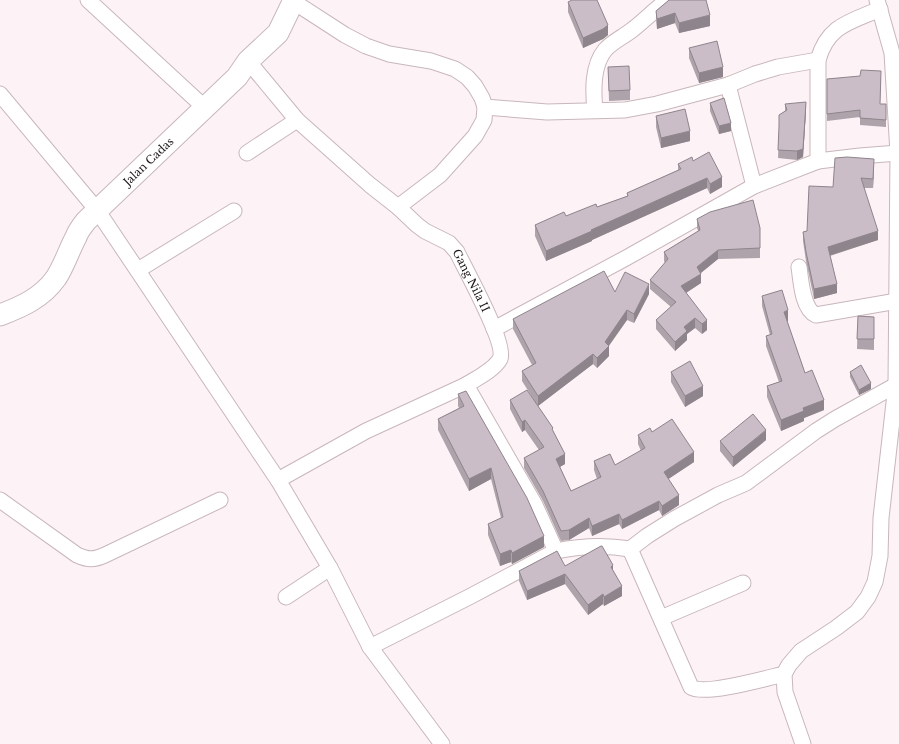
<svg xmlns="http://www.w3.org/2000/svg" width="899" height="744" font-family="'Libre Baskerville',serif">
<rect width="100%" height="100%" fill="#fdf2f5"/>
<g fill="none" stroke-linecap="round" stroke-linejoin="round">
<g stroke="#c8b7bb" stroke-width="17">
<g id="street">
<polyline points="88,0 204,107"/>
<polyline points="294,2 345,35 366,46 389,54 431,61 455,69 467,77 475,86 482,98 485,107 484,120 475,136 440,175 398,207"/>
<path id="s1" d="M248,61L297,120L370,185L398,207L417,225L425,231L449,243L457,252C465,269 507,344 500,359C494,370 477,378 466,385L535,505L556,551"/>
<polyline points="728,85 754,186"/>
<polyline points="0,94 97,210 278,480 330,568 370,647 442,744"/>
<polyline points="485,107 547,112 625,110 657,104 728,85 755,74 778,67 818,60"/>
<path d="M595,110C593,91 592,66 605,50C612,42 623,37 632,30C645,20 655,9 668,0"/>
<polyline points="247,153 297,120"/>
<polyline points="818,161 860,156 898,153"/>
<path d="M799,267C801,280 802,309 816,315L897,301"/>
<polyline points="138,270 234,211"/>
<path d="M494,329L626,258L754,186L818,161V60C828,25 850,22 880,9"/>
<polyline points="278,480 366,431 466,385"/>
<path d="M0,500L77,555C88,560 94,560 105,555L220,500"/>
<path d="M630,549L691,687C704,696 767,678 784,674"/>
<polyline points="286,597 330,568"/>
<polyline points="661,618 743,583"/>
<path d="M370,647L469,597L556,551C581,546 605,545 630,549L647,536L674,519L718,495L746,483L816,431L835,419L896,385"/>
<polyline points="803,744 785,692 784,674 789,665 801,651 836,628 857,612 868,597 875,582 880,556 881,518 896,385 898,153 892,53 877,0"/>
</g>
</g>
<g stroke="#c8b7bb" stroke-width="23">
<g id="secondary">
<path id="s2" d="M0,315C21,307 42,298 56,278C64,266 69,250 76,237C78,231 82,226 86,221L237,77L248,61L278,33L294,0"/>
</g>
</g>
<use href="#street" stroke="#fff" stroke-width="15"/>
<use href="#secondary" stroke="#fff" stroke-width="21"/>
</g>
<g fill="#afa3ab">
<polygon points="669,0 710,26 679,33 675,23 657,29 656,21 656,11"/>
<polygon points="568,2 608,35 603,39 583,48 568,12"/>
<polygon points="689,48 723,77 699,83 689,58"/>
<polygon points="608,67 630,90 630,100 609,101"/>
<polygon points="881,78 880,104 886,104 886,127 860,125 860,117 827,121 827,79"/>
<polygon points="710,103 731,131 719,134 710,111"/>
<polygon points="785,104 806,111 803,157 797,160 778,158 779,131 779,115 785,111"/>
<polygon points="656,116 690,141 661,148 656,127"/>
<polygon points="693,161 722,187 710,194 707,188 592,240 592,241 546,261 535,236 535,225 597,207 627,196 627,193 678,170 678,164"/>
<polygon points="874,168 873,188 864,188 878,240 830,256 837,293 814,299 806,261 803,241 803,232 807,231 833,187"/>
<polygon points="697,219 760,228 760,258 718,259 701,273 701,283 686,293 707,330 702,334 695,328 687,334 687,340 675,351 656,329 656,320 671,307 650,289 650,280 665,263 664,261 664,252 698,231 697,228"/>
<polygon points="615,292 649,294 634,323 627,320 609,346 609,356 597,368 593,364 538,406 553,431 565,464 560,467 571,491 597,479 594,470 594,461 615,465 641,451 638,444 638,435 652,432 694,462 668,479 679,505 662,516 659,510 622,529 619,524 592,536 589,528 569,540 561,541 543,501 524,468 524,458 539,450 525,430 522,432 510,409 510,400 534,400 522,381 522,371 532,365 513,329 513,319"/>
<polygon points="762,296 788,321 787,321 805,373 824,410 804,418 804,421 781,431 767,397 767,386 779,382 766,346 766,336 770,335 762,306"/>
<polygon points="858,316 874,317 874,350 857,349"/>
<polygon points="671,372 703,396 685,407 671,382"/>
<polygon points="850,372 871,389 859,395 850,377"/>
<polygon points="458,394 544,547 512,564 511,562 500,566 488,535 488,524 501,518 491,479 469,491 438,430 438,419 459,408 458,406"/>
<polygon points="766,440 733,467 720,451 720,441"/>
<polygon points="565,566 613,572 622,596 604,606 603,604 588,615 565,584 527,600 519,581 519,571"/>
</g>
<g fill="#8e848b">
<polygon points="675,13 675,23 657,29 657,19"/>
<polygon points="710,15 710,26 679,33 679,23"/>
<polygon points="608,25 608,35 603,39 583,48 583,38"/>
<polygon points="723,67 723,77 699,83 699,73"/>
<polygon points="806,102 806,111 803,157 797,160 797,151"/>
<polygon points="731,123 731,131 719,134 719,126"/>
<polygon points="690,131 690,141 661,148 661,138"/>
<polygon points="874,159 874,168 873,188 873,179"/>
<polygon points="722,177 722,187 710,194 710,184"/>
<polygon points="707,178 707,188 592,240 592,241 546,261 546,251 591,230"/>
<polygon points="878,231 878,240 828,256 828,247"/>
<polygon points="718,250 718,259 697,276 697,267"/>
<polygon points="701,274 701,283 681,296 681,286"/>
<polygon points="649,284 649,294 634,323 634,314"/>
<polygon points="837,284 837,293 814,299 814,289"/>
<polygon points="627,310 627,320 607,348 609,346 609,356 597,368 597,358 605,342"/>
<polygon points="788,310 788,321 784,322 784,312"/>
<polygon points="695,318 695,328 687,334 687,340 675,351 675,342 684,327"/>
<polygon points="707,320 707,330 702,334 702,324"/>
<polygon points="593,354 593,364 538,406 538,396"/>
<polygon points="871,383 871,389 859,395 859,390"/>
<polygon points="703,386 703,396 685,407 685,396"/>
<polygon points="824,400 824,410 804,418 804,421 781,431 781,420 803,408"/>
<polygon points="525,420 525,430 522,432 522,422"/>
<polygon points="766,430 766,440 733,467 733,457"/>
<polygon points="694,452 694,462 664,482 664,472"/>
<polygon points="565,454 565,464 556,469 556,459"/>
<polygon points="491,468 491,479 469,491 469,479"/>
<polygon points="679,495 679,505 662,516 662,506"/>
<polygon points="659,501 659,510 622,529 622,520"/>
<polygon points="619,514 619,524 592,536 592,526"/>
<polygon points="589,518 589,528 569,540 569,530"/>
<polygon points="544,536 544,547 512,564 512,553"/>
<polygon points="511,550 511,562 500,566 500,554"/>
<polygon points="613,565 613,575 611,567"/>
<polygon points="565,574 565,584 527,600 527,591"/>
<polygon points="622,586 622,596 604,606 604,597"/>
<polygon points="603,594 603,604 588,615 588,605"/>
</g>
<g fill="#cbbdc7" stroke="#8e848b">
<polygon points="572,0 597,0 608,25 603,29 583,38 568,2"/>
<polygon points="669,0 706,0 710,15 679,23 675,13 657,19 656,11"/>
<polygon points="717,41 723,67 699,73 689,48"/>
<polygon points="629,66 630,90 609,91 608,67"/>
<polygon points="861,70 881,71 880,104 886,104 886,120 860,118 860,110 827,114 827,79 860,76"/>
<polygon points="724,98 731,123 719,126 710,103"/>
<polygon points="806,102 803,149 797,151 778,150 779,126 779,115 787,110 785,104"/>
<polygon points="685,109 690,131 661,138 656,116"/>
<polygon points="709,152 722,177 710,184 707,178 591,230 592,231 546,251 535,225 564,212 566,216 596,204 597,207 628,196 627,193 681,169 678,164 692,157 693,161"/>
<polygon points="847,157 874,159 873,179 861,178 878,231 828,247 837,284 814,289 806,252 803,232 807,231 809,186 833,187 835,158"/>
<polygon points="753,200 760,228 760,248 718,250 697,267 701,274 681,286 707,320 702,324 695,318 684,327 687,331 675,342 656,320 676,302 650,280 668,259 664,252 700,230 697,219 710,212"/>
<polygon points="604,271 615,292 625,272 649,284 634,314 627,310 605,342 609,346 597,358 593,354 538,396 522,371 536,363 513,319"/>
<polygon points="782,290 788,310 784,312 805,373 812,370 824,400 803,408 804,411 781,420 767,386 782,381 766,336 772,334 762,296"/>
<polygon points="858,316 874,317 874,339 857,339"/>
<polygon points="690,361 703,386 685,396 671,372"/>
<polygon points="861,365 871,383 859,390 850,372"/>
<polygon points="527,390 553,428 552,429 565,454 556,459 571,491 601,477 594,461 610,454 615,465 645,448 638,435 650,428 652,432 672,419 694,452 664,472 679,495 662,506 659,501 622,520 619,514 592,526 589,518 569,530 561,531 543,491 524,458 544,447 525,420 522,422 510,400"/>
<polygon points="466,391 527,498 544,536 512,553 511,550 500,554 488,524 503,517 491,468 469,479 438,419 464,406 458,394"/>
<polygon points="753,414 766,430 733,457 720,441"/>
<polygon points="601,546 602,546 613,565 611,567 622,586 604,597 603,594 588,605 565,574 527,591 519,571 557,551 565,566"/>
</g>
<g text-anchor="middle" stroke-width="3.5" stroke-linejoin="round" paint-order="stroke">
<g font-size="11" fill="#1e1719" stroke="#fff">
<text dy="4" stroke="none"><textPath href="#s2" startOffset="219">Jalan Cadas</textPath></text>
<text dy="4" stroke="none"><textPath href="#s1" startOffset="317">Gang Nila II</textPath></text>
</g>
</g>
</svg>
